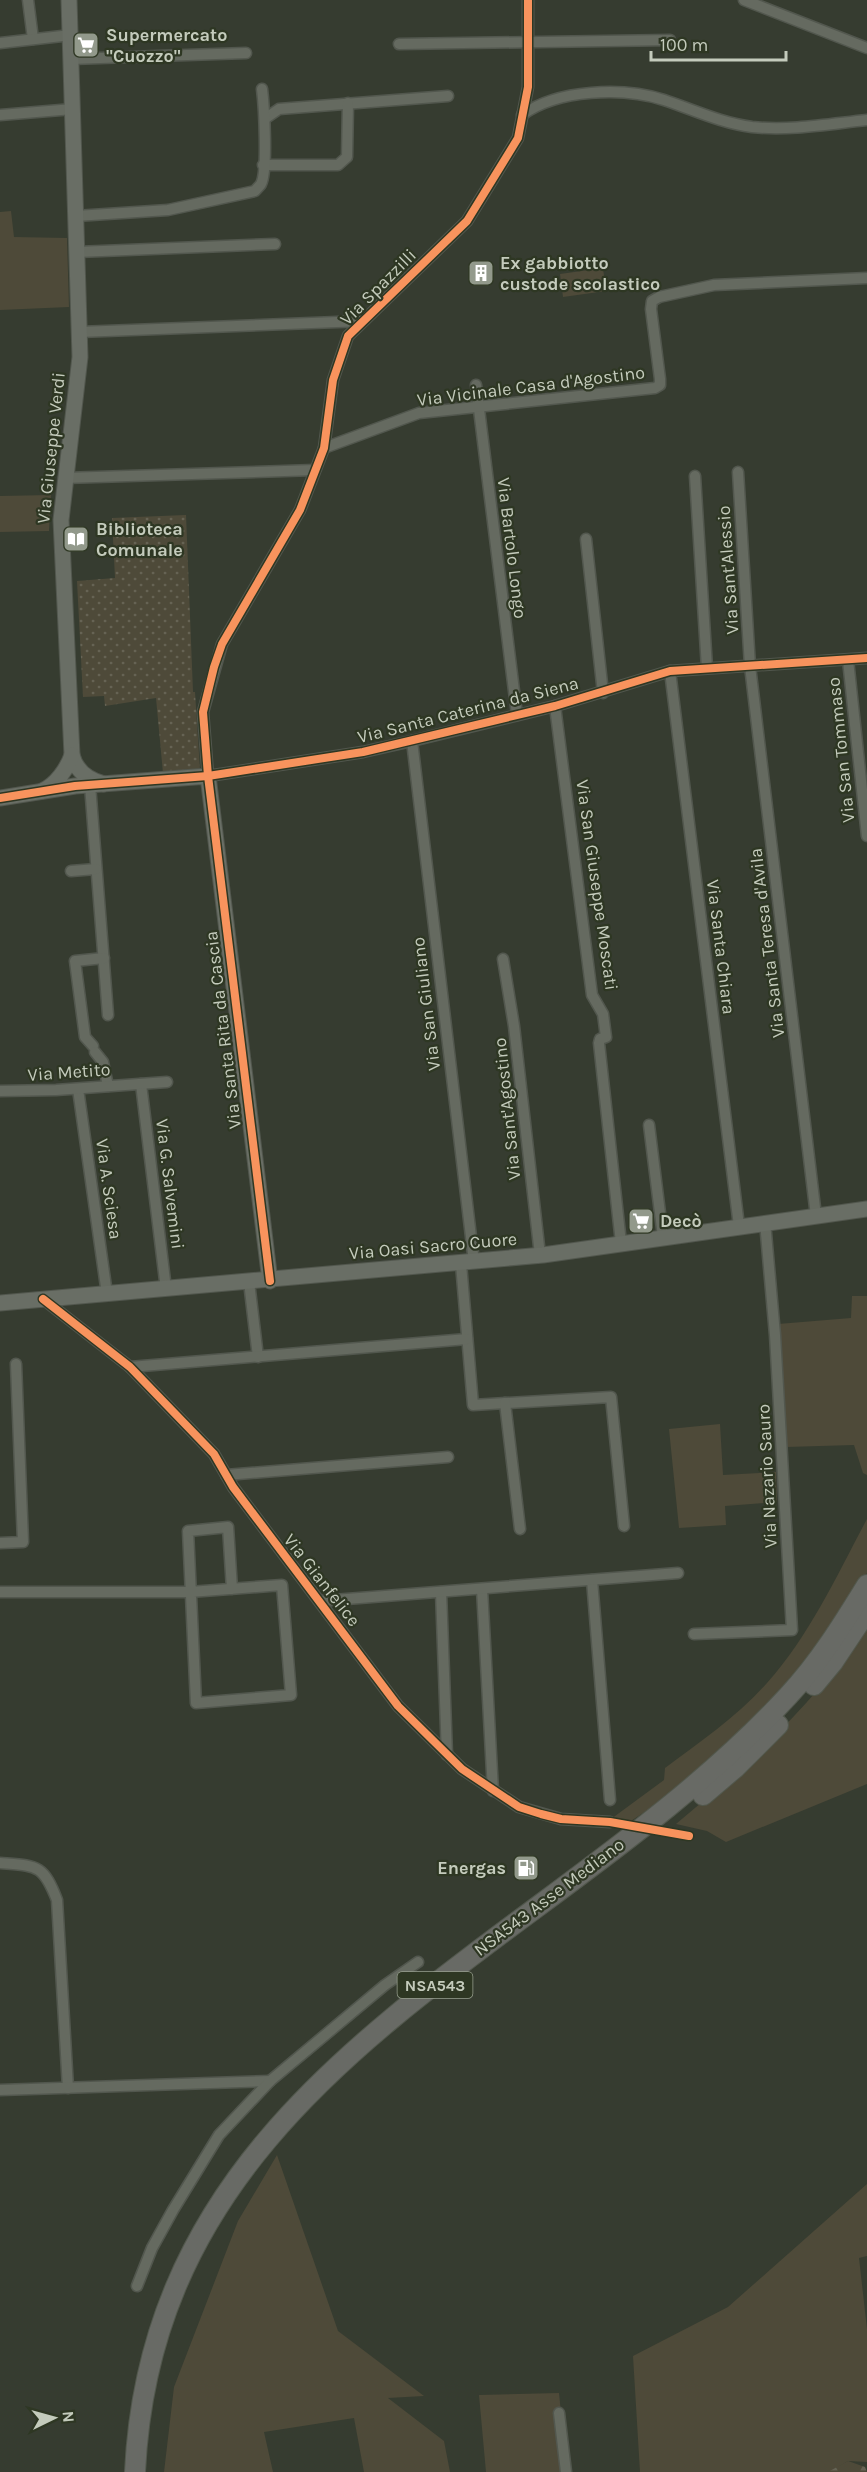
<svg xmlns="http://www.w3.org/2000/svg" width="867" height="2472" font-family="Karla,sans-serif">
<defs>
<pattern id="forest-firs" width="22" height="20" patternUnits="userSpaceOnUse" patternTransform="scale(1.5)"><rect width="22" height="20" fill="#4e4a39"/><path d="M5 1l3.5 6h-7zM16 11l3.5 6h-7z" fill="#666354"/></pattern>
<pattern id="park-dots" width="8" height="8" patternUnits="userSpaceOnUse" patternTransform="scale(1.5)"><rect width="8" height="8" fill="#4e4a39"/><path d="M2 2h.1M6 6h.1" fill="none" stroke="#666354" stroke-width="1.8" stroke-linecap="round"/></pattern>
</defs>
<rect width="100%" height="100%" fill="#363c30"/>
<g fill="#4e4a39">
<polygon points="11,211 14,237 67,238 69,307 0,310 0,212"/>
<polygon points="603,268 606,291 563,297 560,274"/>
<polygon points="51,495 49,531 0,532 0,496"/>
<polygon points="852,1296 867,1296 867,1475 863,1473 854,1445 786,1447 778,1324 851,1318"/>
<polygon points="720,1424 723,1475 776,1472 777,1502 725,1506 726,1525 679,1528 669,1429"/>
<path d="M867,1519V1573L846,1608L789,1683L756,1718L664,1799L631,1821L611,1819L664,1780L665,1768C700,1742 738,1716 767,1683C810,1635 837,1575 867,1519Z"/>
<path d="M867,1623V1784L726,1842L707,1831L676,1824C727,1781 777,1738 820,1687C837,1667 852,1644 867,1623Z"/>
<polygon points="277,2155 338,2331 424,2396 388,2398 444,2441 450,2472 364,2472 354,2418 264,2432 273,2472 164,2472 174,2387 238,2221"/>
<polygon points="867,2184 867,2256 859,2258 867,2329 867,2462 848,2461 830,2472 640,2472 633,2356 728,2307"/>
<polygon points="559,2393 567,2472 486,2472 479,2395"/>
</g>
<polygon fill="url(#forest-firs)" points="848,2461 865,2467 867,2472 828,2472"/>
<polygon fill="url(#park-dots)" points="186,515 193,692 195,692 200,770 163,773 156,698 105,706 104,696 83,697 77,581 115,578 112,518"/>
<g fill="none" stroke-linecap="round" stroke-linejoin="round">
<polyline stroke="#4b5145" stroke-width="10" stroke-dasharray="10 5" stroke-linecap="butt" points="610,1822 689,1836"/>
<g stroke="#52574e" stroke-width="13">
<g id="street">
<polyline points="28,0 33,39"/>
<polyline points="528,0 528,87 518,138 467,221 348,336 333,380 324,448 300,510 222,644 203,712 208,776 363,752 412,741 555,706 670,671 867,658"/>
<polyline points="744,0 867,48"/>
<polyline points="0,43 71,35"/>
<polyline points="399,44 670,40"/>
<polyline points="71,59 246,53"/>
<polyline points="0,115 73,109"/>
<path d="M522,115C558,89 623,87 664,100C694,110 721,123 752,127C790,131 829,124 867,120"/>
<polyline points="266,118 279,109 448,96"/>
<polyline points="263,165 338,165 347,157 348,103"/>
<path d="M76,216L168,210L255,191C257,188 260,186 261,184C268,171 264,105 262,89"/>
<polyline points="77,252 275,244"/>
<polyline points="79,332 363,321"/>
<polyline points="476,385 517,715"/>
<polyline points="324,448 419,413 655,388 660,385 660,379 651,309 652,301 659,297 714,285 867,278"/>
<polyline points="738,472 750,666 816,1216"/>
<polyline points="695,476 707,668"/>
<polyline points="64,478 315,470"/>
<polyline points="586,539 603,693"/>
<polyline points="848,660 867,836"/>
<polyline points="670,671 739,1226"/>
<polyline points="555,706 592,995 603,1014 606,1037 600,1039 599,1043 621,1243"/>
<polyline points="412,741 474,1262"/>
<polyline points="90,785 108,1015"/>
<polyline points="71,871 96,869"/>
<polyline points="503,959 514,1026 540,1255"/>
<polyline points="93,1046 85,1037 75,961 104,958"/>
<polyline points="95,1052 103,1062 108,1086"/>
<polyline points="141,1084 166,1289"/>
<polyline points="78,1089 107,1294"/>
<polyline points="0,1091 56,1090 167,1082"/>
<polyline points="649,1125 663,1237"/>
<polyline points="461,1264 473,1405 611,1397 624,1526"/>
<polyline points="249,1282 258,1357"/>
<polyline points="43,1299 130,1367 214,1454 233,1487 398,1706 462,1769 519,1807 561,1819 610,1822"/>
<polyline points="130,1367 467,1339"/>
<polyline points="505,1403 520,1529"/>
<polyline points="226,1475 448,1457"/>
<polyline points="0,1543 23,1542 16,1364"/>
<polyline points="592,1580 610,1800"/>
<polyline points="482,1589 493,1791"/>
<polyline points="0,1592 190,1592 282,1585 291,1695 196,1703 188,1531 228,1527 232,1589"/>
<polyline points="441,1592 447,1755"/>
<polyline points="321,1601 678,1573"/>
<polyline points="694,1634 792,1630 775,1335 765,1222"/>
<path d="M0,1863C37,1866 43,1864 57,1900L68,2088"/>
<polyline points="0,2090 270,2081"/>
<polyline points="137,2286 152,2248 173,2210 219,2135 270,2081 385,1985 418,1962"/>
<polyline points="559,2413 566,2472"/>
</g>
</g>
<g stroke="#52574e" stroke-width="17">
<g id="secondary">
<path d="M69,0L80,357L61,520L72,755C76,771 89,780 104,784"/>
<path d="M42,791C56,785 67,769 72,755"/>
<polyline points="0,798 75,786 208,776 270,1281"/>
<polyline points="0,1303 543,1255 867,1209"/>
</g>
</g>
<g stroke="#52584d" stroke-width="22">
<g id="highway">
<polyline points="814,1685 833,1662 867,1611"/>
<polyline points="703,1795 736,1767 778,1725"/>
<path d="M135,2472C154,2068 553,1951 788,1696C819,1663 843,1624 867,1585"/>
</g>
</g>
<use href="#street" stroke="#656a60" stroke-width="10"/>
<use href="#secondary" stroke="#696e65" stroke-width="15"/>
<use href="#highway" stroke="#686a65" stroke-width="20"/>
<g stroke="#2e3723" stroke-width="11">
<g id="cycleway">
<polyline points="0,798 75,786 208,776 363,752 555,706 670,671 867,658"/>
<polyline points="270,1281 208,776 203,712 214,667 222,644 300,510 324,448 333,380 348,336 467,221 518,138 528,87 528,0"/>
<polyline points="43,1299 130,1367 214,1454 233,1487 398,1706 462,1769 519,1807 541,1814 561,1819 610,1822 689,1836"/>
</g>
</g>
<use href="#cycleway" stroke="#f8935d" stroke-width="8"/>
</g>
<defs>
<g id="supermarket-square" transform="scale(1.35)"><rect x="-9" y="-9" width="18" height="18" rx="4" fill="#92998b" stroke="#2e3723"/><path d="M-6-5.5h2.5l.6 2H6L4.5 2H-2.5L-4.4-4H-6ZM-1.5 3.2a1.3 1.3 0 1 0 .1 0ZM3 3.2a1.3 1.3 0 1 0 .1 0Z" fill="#fff"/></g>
<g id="building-square" transform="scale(1.35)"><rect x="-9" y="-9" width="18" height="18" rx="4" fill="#92998b" stroke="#2e3723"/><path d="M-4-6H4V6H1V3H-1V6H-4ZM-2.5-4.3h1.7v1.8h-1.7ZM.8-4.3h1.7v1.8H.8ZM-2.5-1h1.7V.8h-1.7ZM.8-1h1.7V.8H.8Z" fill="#fff"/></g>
<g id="library-square" transform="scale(1.35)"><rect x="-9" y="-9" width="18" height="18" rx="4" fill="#92998b" stroke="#2e3723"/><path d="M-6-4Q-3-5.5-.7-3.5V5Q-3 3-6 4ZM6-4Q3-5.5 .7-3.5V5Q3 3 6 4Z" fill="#fff"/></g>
<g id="fuel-square" transform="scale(1.35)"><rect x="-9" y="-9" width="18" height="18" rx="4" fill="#92998b" stroke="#2e3723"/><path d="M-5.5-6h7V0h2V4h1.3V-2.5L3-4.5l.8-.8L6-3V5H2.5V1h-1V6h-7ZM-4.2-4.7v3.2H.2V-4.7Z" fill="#fff"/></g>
</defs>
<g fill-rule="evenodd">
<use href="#supermarket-square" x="86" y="45"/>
<use href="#building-square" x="481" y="273"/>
<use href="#library-square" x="76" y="539"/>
<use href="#supermarket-square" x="641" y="1221"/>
<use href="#fuel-square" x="526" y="1868"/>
</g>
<g text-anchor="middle" stroke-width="4.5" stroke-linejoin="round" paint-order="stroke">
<rect fill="#2e3723" stroke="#979f8e" stroke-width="1.5" x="397.5" y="1972" width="75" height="26" rx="4.5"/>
<g font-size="16" font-weight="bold" fill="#c4cbbc">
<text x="435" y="1991">NSA543</text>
</g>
<g font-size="18" font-weight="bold" fill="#c4cbbc" stroke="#2e3723" text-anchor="start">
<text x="106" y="41">Supermercato<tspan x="106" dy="21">"Cuozzo"</tspan></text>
<text x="500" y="269">Ex gabbiotto<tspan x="500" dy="21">custode scolastico</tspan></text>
<text x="96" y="535">Biblioteca<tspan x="96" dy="21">Comunale</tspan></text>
<text x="660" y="1227">Decò</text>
<text x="506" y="1874" text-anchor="end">Energas</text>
</g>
<g font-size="18" fill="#c4cbbc" stroke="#2e3723">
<text transform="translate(378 287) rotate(-45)" y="6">Via Spazzilli</text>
<text transform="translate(531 386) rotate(-7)" y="6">Via Vicinale Casa d'Agostino</text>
<text transform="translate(51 448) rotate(-84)" y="6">Via Giuseppe Verdi</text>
<text transform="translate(512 548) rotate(83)" y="6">Via Bartolo Longo</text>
<text transform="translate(728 570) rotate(-94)" y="6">Via Sant'Alessio</text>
<text transform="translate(468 710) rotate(-14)" y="6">Via Santa Caterina da Siena</text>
<text transform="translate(841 750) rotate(-96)" y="6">Via San Tommaso</text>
<text transform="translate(597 885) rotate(82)" y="6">Via San Giuseppe Moscati</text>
<text transform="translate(767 943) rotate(-97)" y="6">Via Santa Teresa d'Avila</text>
<text transform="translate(721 947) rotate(83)" y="6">Via Santa Chiara</text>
<text transform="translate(426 1004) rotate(-97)" y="6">Via San Giuliano</text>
<text transform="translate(223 1030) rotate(-97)" y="6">Via Santa Rita da Cascia</text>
<text transform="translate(69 1072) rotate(-4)" y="6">Via Metito</text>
<text transform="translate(507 1109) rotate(-96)" y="6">Via Sant'Agostino</text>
<text transform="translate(170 1184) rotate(83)" y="6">Via G. Salvemini</text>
<text transform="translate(109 1189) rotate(82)" y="6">Via A. Sciesa</text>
<text transform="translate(433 1246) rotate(-5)" y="6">Via Oasi Sacro Cuore</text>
<text transform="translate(767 1476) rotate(-93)" y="6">Via Nazario Sauro</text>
<text transform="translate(322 1580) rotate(52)" y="6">Via Gianfelice</text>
<text transform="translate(549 1897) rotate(-37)" y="6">NSA543 Asse Mediano</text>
</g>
</g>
<g transform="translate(54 2418) rotate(85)" stroke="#2e3723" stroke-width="4.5" paint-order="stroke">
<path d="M0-4.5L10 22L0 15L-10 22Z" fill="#c4cbbc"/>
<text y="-9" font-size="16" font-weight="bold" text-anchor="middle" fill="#c4cbbc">N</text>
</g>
<path d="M651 51v9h135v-9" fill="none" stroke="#c4cbbc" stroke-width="3"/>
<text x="660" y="51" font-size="18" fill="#c4cbbc" stroke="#2e3723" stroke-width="4.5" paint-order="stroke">100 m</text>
</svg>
